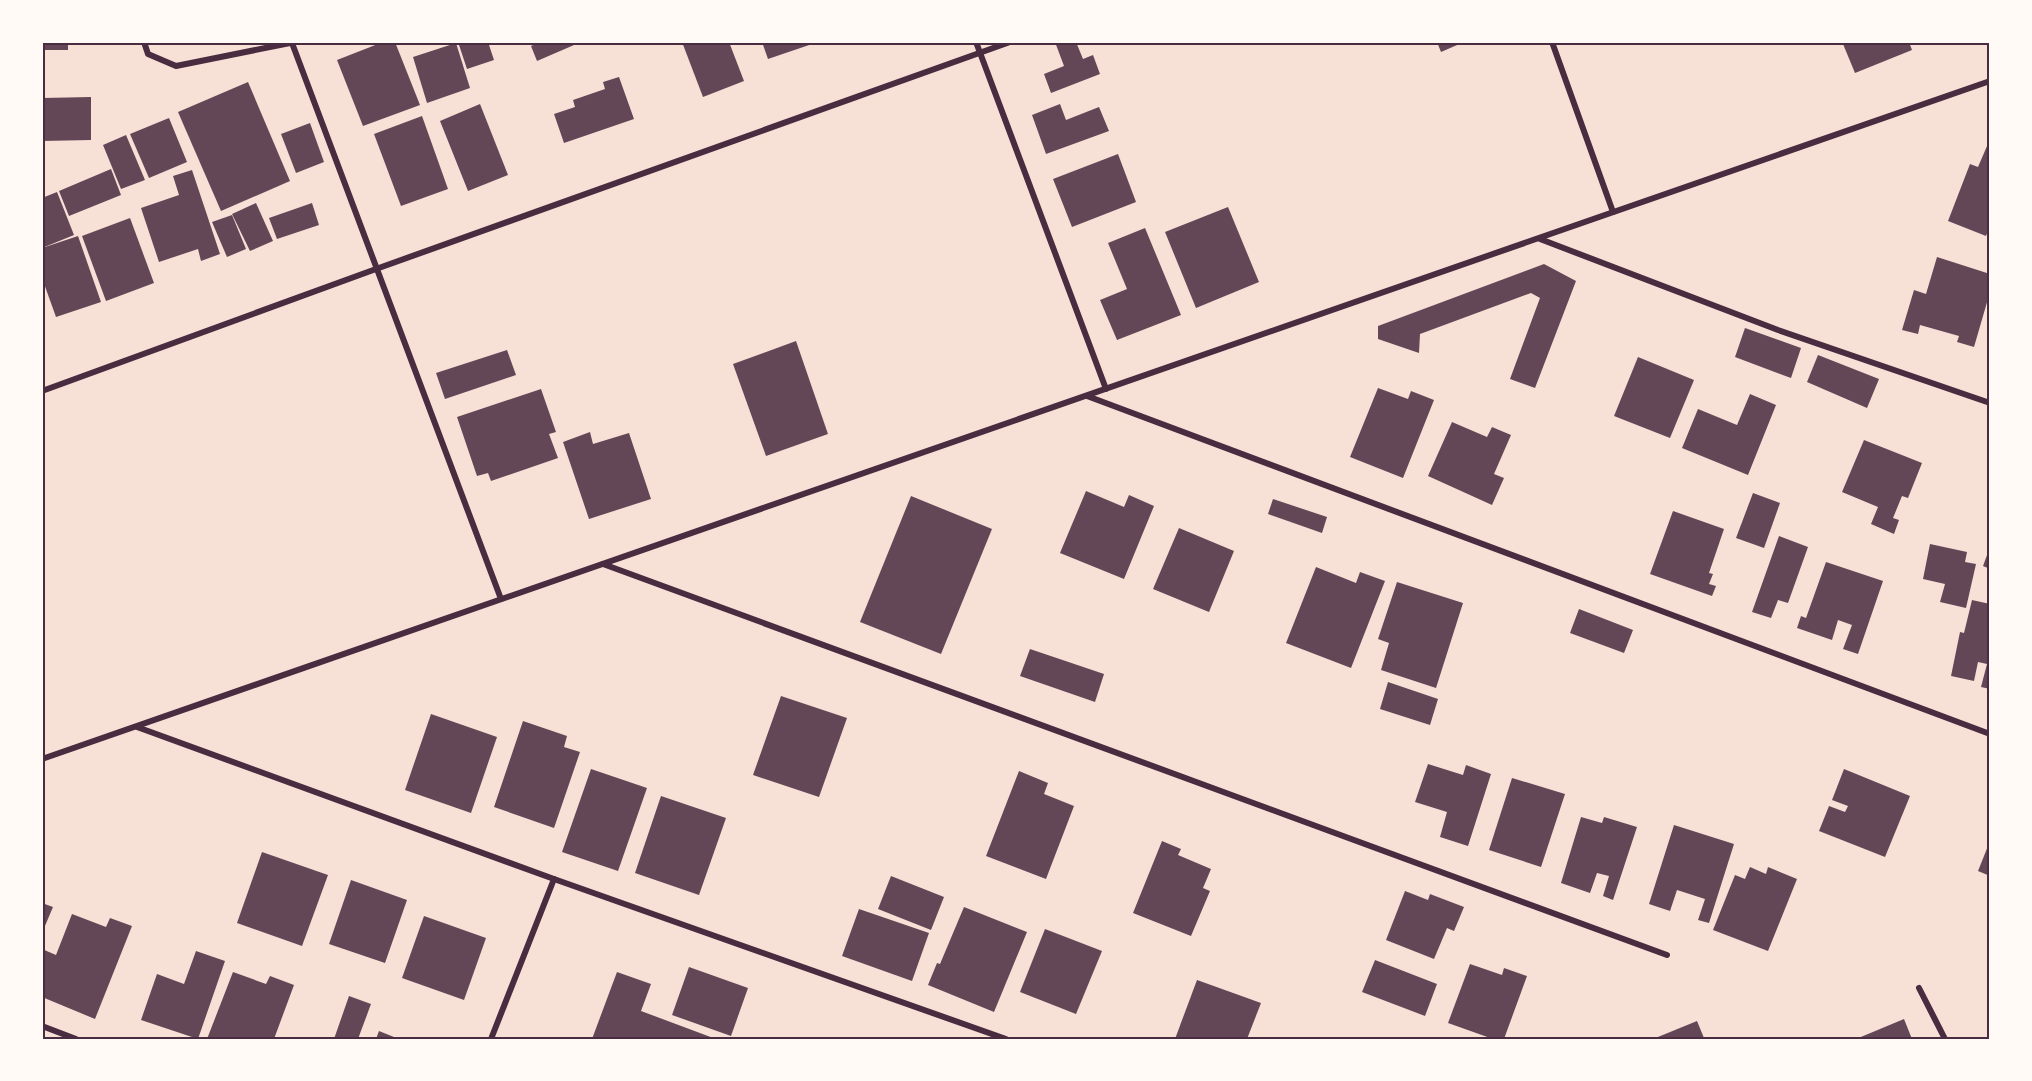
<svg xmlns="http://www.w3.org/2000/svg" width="2032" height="1081" font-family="'Source Sans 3',sans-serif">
<rect width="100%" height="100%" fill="#f7e1d7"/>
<g fill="#644757">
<rect x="42" y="42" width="26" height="8"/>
<polygon points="383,42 395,42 420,105 363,126 337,60"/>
<polygon points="458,42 488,42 494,60 467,69"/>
<polygon points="540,42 581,42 537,61 531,46"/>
<polygon points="682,42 729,42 744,81 703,97"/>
<polygon points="762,42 818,42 768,59"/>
<polygon points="1055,42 1076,42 1083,59 1093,55 1100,74 1051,93 1044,74 1064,66"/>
<polygon points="1437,42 1464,42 1441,52"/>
<polygon points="1847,42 1909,42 1912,50 1855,73 1843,44"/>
<polygon points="456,43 470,88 427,103 413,57"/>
<polygon points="619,77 634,119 564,143 554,114 575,107 573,100 605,89 603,82"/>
<polygon points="248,82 290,181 221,211 178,112"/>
<polygon points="91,97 91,140 42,141 42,98"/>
<polygon points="480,104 508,175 468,191 440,121"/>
<polygon points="1060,104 1066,120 1099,107 1109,131 1046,154 1032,115"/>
<polygon points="422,116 448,189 401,206 374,134"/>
<polygon points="169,118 187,162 149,178 130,134"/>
<polygon points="310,123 324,162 296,173 281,134"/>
<polygon points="126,135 145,180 121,189 103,145"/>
<polygon points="1990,139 1990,226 1986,236 1948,221 1970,164 1978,167"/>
<polygon points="1118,154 1136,202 1072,227 1053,179"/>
<polygon points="111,169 121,195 69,216 59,191"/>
<polygon points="192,170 220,254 201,261 198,249 159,262 141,208 179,195 173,176"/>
<polygon points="57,192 74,235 42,248 42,198"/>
<polygon points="256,203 273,241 250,251 232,214"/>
<polygon points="312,203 319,225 277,239 269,218"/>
<polygon points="1228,207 1259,282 1196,308 1165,232"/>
<polygon points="232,215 246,249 227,257 212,222"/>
<polygon points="130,218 154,283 106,301 82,236"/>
<polygon points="1145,228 1181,315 1117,340 1100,300 1127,289 1108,243"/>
<polygon points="78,236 101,302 56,317 42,278 42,248"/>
<polygon points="1937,257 1990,274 1990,292 1974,347 1957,342 1959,336 1920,325 1918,334 1902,330 1914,290 1926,294"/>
<polygon points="1544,264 1576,281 1535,388 1510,379 1540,298 1531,293 1420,334 1419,353 1378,339 1378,326"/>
<polygon points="1745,328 1801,348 1791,378 1735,357"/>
<polygon points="796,341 828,434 766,456 733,364"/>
<polygon points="507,350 516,375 445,399 436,373"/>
<polygon points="1818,355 1879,379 1867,408 1807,382"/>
<polygon points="1638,357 1694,380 1670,438 1614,416"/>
<polygon points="1378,388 1408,399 1411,391 1434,400 1403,478 1350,457"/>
<polygon points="541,389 556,432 549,434 558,458 491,481 488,473 477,476 457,417"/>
<polygon points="1750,394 1776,405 1748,475 1682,448 1698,409 1737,425"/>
<polygon points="1452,422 1487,437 1492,427 1511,435 1494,474 1504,478 1492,505 1428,476"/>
<polygon points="590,432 593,444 629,433 651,499 589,519 563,442"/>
<polygon points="1864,440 1922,463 1908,498 1902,496 1893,518 1899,520 1894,534 1871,524 1878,507 1842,492"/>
<polygon points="1086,491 1124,507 1129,495 1154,506 1124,579 1060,553"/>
<polygon points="1753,493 1780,503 1764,548 1736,538"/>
<polygon points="911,496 992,529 941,654 860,622"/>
<polygon points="1273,499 1327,517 1322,533 1268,514"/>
<polygon points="1673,511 1724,529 1709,573 1713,574 1709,584 1716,586 1712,596 1650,574"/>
<polygon points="1179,528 1234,551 1209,612 1153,589"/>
<polygon points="1779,536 1808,547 1788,603 1778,600 1771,618 1752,612"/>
<polygon points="1930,544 1967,552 1965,562 1976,564 1966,608 1940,602 1945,584 1923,579"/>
<polygon points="1990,547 1990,569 1983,566"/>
<polygon points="1826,562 1883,581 1858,654 1843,649 1852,625 1838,620 1832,640 1797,628 1801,616 1806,618"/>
<polygon points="1316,567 1356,583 1360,572 1385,581 1351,668 1286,643"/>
<polygon points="1397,582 1463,603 1436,688 1381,670 1389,643 1378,639"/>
<polygon points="1972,600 1990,604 1990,689 1981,687 1987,664 1978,662 1974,681 1951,676 1960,632 1964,633"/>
<polygon points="1579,609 1633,630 1624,653 1570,633"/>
<polygon points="1030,649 1104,674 1095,702 1020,676"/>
<polygon points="1388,682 1438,699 1430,725 1380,709"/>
<polygon points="781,696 847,718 819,797 753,775"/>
<polygon points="431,714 497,737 471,813 405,790"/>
<polygon points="523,721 567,736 564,747 580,752 554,828 494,807"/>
<polygon points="1428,764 1463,775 1466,765 1491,774 1468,846 1440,837 1447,812 1415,802"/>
<polygon points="591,769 647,788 618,871 562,852"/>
<polygon points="1844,769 1910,796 1885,857 1819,831 1829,806 1845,812 1848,806 1832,800"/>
<polygon points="1019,771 1048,783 1044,794 1074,806 1046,879 986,856"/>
<polygon points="1512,778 1565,794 1541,867 1489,850"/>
<polygon points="661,796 726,818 699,895 635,873"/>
<polygon points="1581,817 1602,823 1604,817 1637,827 1613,900 1603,896 1609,876 1597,873 1590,893 1561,883"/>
<polygon points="1674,825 1734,844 1709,923 1698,920 1705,899 1677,890 1670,911 1649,904"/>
<polygon points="1162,841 1181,849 1178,855 1211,869 1203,888 1210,891 1191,936 1133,913"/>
<polygon points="1990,841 1990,876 1978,871"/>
<polygon points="262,852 328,875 302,946 237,923"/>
<polygon points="1750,867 1766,874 1768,867 1797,879 1768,951 1713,930 1735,875 1745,879"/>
<polygon points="891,876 944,897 931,930 878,909"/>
<polygon points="351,880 407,900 385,963 329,944"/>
<polygon points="1405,891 1428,900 1430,894 1464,907 1454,931 1447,928 1434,959 1386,940"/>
<polygon points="42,903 53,907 42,933"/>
<polygon points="964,907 1027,932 994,1012 928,985 937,963 940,964"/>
<polygon points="859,909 929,933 912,981 842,956"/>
<polygon points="72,914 106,927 110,918 132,926 95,1019 42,997 42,949 56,955"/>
<polygon points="424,916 486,938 464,1000 402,978"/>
<polygon points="1045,929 1102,951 1076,1014 1020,992"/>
<polygon points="196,951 225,961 198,1039 141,1020 157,974 184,984"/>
<polygon points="1375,960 1437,984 1425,1016 1362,992"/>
<polygon points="1470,964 1502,975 1504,968 1527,976 1504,1039 1493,1039 1448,1023"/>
<polygon points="689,967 748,988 731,1036 672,1015"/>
<polygon points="233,972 266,984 270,976 294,985 274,1039 207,1039"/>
<polygon points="617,972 651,984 641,1011 716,1039 592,1039"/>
<polygon points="1197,980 1261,1003 1247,1039 1175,1039"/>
<polygon points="349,996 371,1004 358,1039 334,1039"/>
<polygon points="1904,1019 1912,1039 1856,1039"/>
<polygon points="1697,1021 1704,1038 1701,1039 1653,1039"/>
<polygon points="379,1031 399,1039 376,1039"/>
</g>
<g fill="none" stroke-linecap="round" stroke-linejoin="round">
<g stroke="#4a2c40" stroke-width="6">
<polyline points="144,42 148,54 176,66 295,42"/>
<polyline points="976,42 1106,389"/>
<polyline points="1552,42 1613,212"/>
<polyline points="292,43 501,599"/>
<polyline points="1540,239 1778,330 1990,403"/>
<polyline points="42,391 376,269 1010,42"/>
<polyline points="1087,396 1990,734"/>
<polyline points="603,564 1667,955"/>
<polyline points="137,727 554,879 1006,1039"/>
<polyline points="42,759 1990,81"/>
<polyline points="1919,988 1945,1039"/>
<polyline points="42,1026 76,1039"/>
<polyline points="491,1039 554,879"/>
</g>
</g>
<rect width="2032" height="1081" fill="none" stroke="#fffaf5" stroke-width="87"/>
<rect x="44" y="44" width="1944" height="994" fill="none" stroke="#4a2c40" stroke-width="2"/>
</svg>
